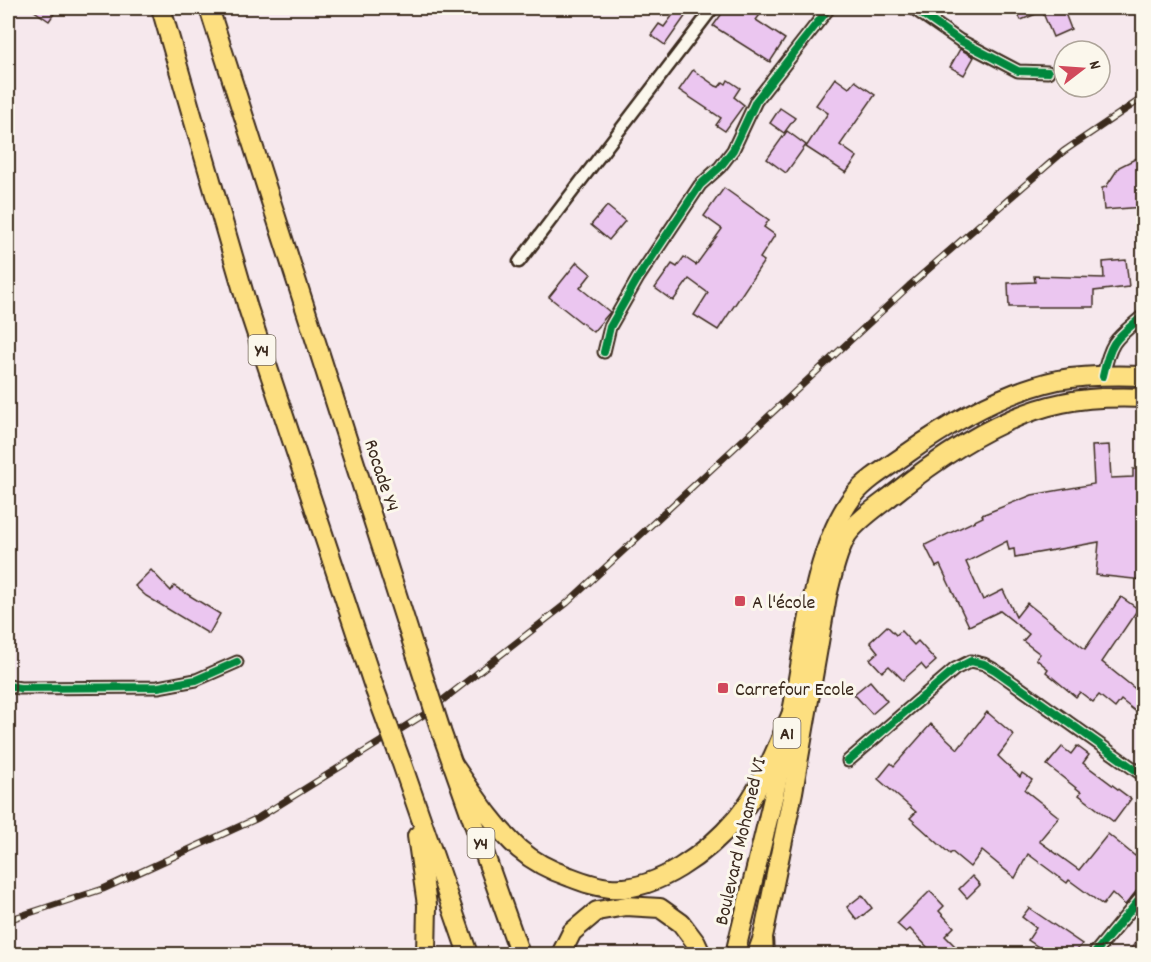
<svg xmlns="http://www.w3.org/2000/svg" width="1151" height="962" font-family="Dekko,sans-serif">
<rect width="100%" height="100%" fill="#f6e8ed"/>
<filter id="ink" filterUnits="userSpaceOnUse"><feTurbulence type="fractalNoise" baseFrequency=".0167" numOctaves="2"/><feDisplacementMap in="SourceGraphic" scale="12" xChannelSelector="R" yChannelSelector="G"/><feConvolveMatrix kernelMatrix="1 2 1 2 8 2 1 2 1" color-interpolation-filters="sRGB"/></filter>
<g filter="url(#ink)">
<g fill="#ebc6f0" stroke="#3b2a1e" stroke-width="1.5">
<polygon points="30,8 58,8 49,21"/>
<polygon points="678,8 691,8 665,45 651,35 659,24 664,27"/>
<polygon points="726,8 765,8 756,20 785,39 770,62 713,26"/>
<polygon points="1015,8 1051,8 1021,20"/>
<polygon points="1056,8 1063,8 1071,29 1053,37 1043,13"/>
<polygon points="960,49 974,57 964,75 950,67"/>
<polygon points="693,70 716,86 719,87 723,82 726,84 728,80 740,88 734,97 744,105 725,131 716,125 721,118 679,90"/>
<polygon points="835,78 849,88 855,81 875,95 840,145 857,157 846,173 806,147 828,113 816,105"/>
<polygon points="780,108 795,118 784,133 770,123"/>
<polygon points="787,131 806,145 786,173 767,159"/>
<polygon points="1141,156 1143,207 1104,210 1102,188 1106,187 1119,167"/>
<polygon points="724,188 769,220 764,227 775,235 760,258 764,261 718,330 694,315 708,293 689,279 673,301 655,288 672,264 677,267 684,257 696,265 722,229 704,216"/>
<polygon points="607,206 625,221 609,240 591,225"/>
<polygon points="1126,260 1129,287 1094,291 1094,307 1009,307 1008,283 1035,282 1034,276 1104,278 1103,262"/>
<polygon points="577,262 591,274 580,288 610,312 593,332 549,297"/>
<polygon points="1109,445 1111,478 1133,477 1133,469 1143,469 1143,580 1096,575 1099,542 1015,557 1014,549 1009,550 1007,541 966,562 983,600 1003,590 1016,617 1027,603 1085,649 1121,597 1138,609 1102,662 1143,695 1143,700 1135,711 1121,700 1115,708 1099,695 1093,702 1080,692 1076,697 1046,672 1048,669 1036,659 1040,654 1023,641 1029,634 1000,611 969,626 940,565 936,567 925,545 983,517 982,515 1032,495 1094,484 1092,446"/>
<polygon points="151,570 171,591 174,586 220,614 209,634 146,596 135,586"/>
<polygon points="887,626 896,635 901,631 914,645 918,641 936,661 926,670 921,664 903,680 889,666 882,672 870,659 878,652 870,642"/>
<polygon points="870,681 887,701 872,714 854,694"/>
<polygon points="987,712 1014,735 998,756 1020,777 1022,773 1032,780 1025,790 1059,817 1039,841 1079,870 1108,834 1135,856 1143,846 1143,887 1138,889 1125,905 1112,893 1103,905 1069,880 1067,883 1028,854 1015,878 982,851 970,867 952,852 950,854 910,818 916,812 878,779 891,763 894,766 931,724 958,749"/>
<polygon points="1077,746 1089,755 1083,763 1131,799 1114,822 1079,795 1081,792 1047,765 1062,747 1071,754"/>
<polygon points="972,876 980,885 967,898 959,889"/>
<polygon points="930,891 944,906 939,911 954,927 945,936 963,954 934,954 910,929 906,932 897,924"/>
<polygon points="862,895 872,908 857,920 847,907"/>
<polygon points="1029,908 1082,944 1074,954 1049,954 1028,940 1036,928 1022,917"/>
<polygon points="1143,930 1143,954 1128,954"/>
</g>
<g fill="none" stroke-linecap="round" stroke-linejoin="round">
<g stroke="#3b2a1e" stroke-width="15">
<g id="minor">
<polyline points="913,8 959,40 1018,71 1048,72"/>
<polyline points="519,262 713,8"/>
<polyline points="604,352 610,327 638,278 700,185 720,167 733,150 756,101 829,8"/>
<path d="M1103,376C1111,339 1116,339 1144,315"/>
<polyline points="8,686 20,688 158,687 196,680 237,662"/>
<polyline points="848,761 955,669 971,661 984,664 995,670 1144,776"/>
<polyline points="1094,954 1144,894"/>
</g>
</g>
<g stroke="#3b2a1e" stroke-width="22">
<g id="primary">
<path d="M758,951L763,937L793,792L827,596C832,576 837,553 847,535C857,520 881,504 895,493C941,456 1003,415 1062,403C1089,397 1116,397 1144,398"/>
<path d="M735,954C754,874 776,793 792,712C805,647 813,548 854,495C868,478 890,466 908,453C953,421 1003,392 1058,380C1085,375 1116,375 1144,376"/>
</g>
</g>
<g stroke="#3b2a1e" stroke-width="22">
<g id="trunk">
<polyline points="161,8 248,308 375,690"/>
<polyline points="209,8 416,654"/>
<polyline points="441,731 520,954"/>
<polyline points="401,761 468,954"/>
<path d="M452,763C473,793 492,824 519,849C534,862 552,871 570,877C583,882 596,887 610,888C657,892 708,852 737,818C762,788 776,749 792,713"/>
<polyline points="417,836 427,905 426,954"/>
<polyline points="763,937 764,954"/>
<polyline points="561,954 572,932 597,911 626,906 660,908 681,923 696,943 701,954"/>
</g>
</g>
<use href="#minor" stroke="#fbf7ec" stroke-width="10"/>
<use href="#primary" stroke="#fddf80" stroke-width="18"/>
<use href="#trunk" stroke="#fddf80" stroke-width="18"/>
<g stroke="#3b2a1e" stroke-width="7">
<polyline id="rail" points="8,920 103,889 258,818 425,714 567,603 909,286 1064,151 1144,97"/>
</g>
<use href="#rail" stroke="#fbf7ec" stroke-width="4.5" stroke-dasharray="14" stroke-linecap="butt"/>
<g stroke="#3b2a1e" stroke-width="22" stroke-linecap="butt">
<g id="trunk-bridge">
<polyline points="416,654 441,731"/>
<polyline points="375,690 401,761"/>
</g>
</g>
<use href="#trunk-bridge" stroke="#fddf80" stroke-width="18"/>
<g stroke="#fbf7ec" stroke-width="11">
<g id="cycleway">
<polyline points="913,8 959,40 1018,71 1048,72"/>
<polyline points="604,352 610,327 638,278 700,185 720,167 733,150 756,101 829,8"/>
<path d="M1103,376C1111,339 1116,339 1144,315"/>
<polyline points="8,686 20,688 158,687 196,680 237,662"/>
<polyline points="848,761 955,669 971,661 984,664 995,670 1144,776"/>
<polyline points="1094,954 1144,894"/>
</g>
</g>
<use href="#cycleway" stroke="#00873e" stroke-width="8"/>
</g>
</g>
<g fill="#d1495b" stroke="#fbf7ec" stroke-width="2">
<rect x="734" y="595" width="12" height="12" rx="3"/>
<rect x="717" y="682" width="12" height="12" rx="3"/>
</g>
<g text-anchor="middle" stroke-width="6" stroke-linejoin="round" paint-order="stroke">
<g fill="#fbf7ec" stroke="#75685c" stroke-width="1.5">
<rect x="248.5" y="335" width="27" height="30" rx="4.5"/>
<rect x="773.5" y="718" width="27" height="30" rx="4.5"/>
<rect x="467.5" y="828" width="27" height="30" rx="4.5"/>
</g>
<g font-size="18" font-weight="bold" fill="#3b2a1e">
<text x="262" y="356">Y4</text>
<text x="787" y="739">A1</text>
<text x="481" y="849">Y4</text>
</g>
<g font-size="20" fill="#3b2a1e" stroke="#fbf7ec">
<text transform="translate(383 475) rotate(72)" y="7">Rocade Y4</text>
<text transform="translate(739 841) rotate(-77)" y="7">Boulevard Mohamed VI</text>
</g>
<g font-size="20" fill="#3b2a1e" stroke="#fbf7ec" text-anchor="start">
<text x="752" y="608">A l'école</text>
<text x="735" y="695">Carrefour Ecole</text>
</g>
</g>
<rect width="1151" height="962" fill="none" stroke="#fbf7ec" stroke-width="30"/>
<rect x="15" y="15" width="1121" height="932" fill="none" stroke="#3b2a1e" stroke-width="2" filter="url(#ink)"/>
<g transform="translate(1082 69) rotate(73)"><circle r="28" fill="#fbf7ec" stroke="#aea59a" stroke-width="1.5"/>
<path d="M0-4.5L10 22L0 15L-10 22Z" fill="#d1495b"/>
<text y="-9" font-size="16" font-weight="bold" text-anchor="middle" fill="#3b2a1e">N</text>
</g>
</svg>
